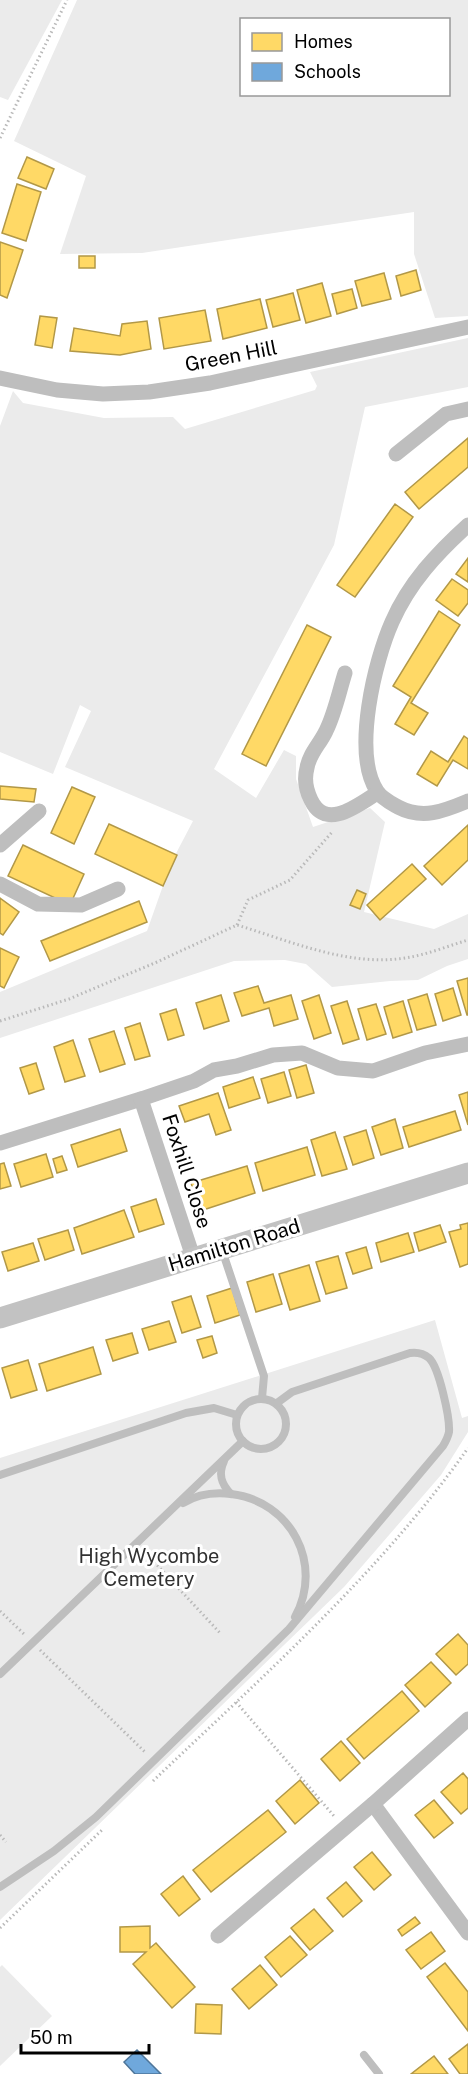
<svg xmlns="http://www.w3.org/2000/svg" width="468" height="2074" font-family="'Public Sans',sans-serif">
<rect width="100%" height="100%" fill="#fff"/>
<g fill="#ebebeb" fill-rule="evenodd">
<polygon points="0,0 62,0 8,100 0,97"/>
<path d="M77,0H468V316L435,318L414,254V212L142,253L60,254L86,176L14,141ZM242,20H448V94H242Z"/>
<polygon points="468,338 468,387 365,407 334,545 214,769 256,798 284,750 296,756 296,779 313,827 370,808 385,822 364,912 434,929 468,914 468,959 447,966 418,980 390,981 332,987 306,964 285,960 234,961 0,1038 0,992 147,931 171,863 193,821 65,767 91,711 80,705 53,774 0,752 0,426 13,391 23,403 104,418 173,417 185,429 315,390 317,386 310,372"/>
<polygon points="435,1320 462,1418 468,1416 468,1432 441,1475 344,1587 0,1920 0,1458"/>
<polygon points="2,1965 52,2016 0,2066 0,1967"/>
</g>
<g fill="#ffd966" stroke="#b29847" stroke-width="1.5">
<polygon points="27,157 54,169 46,189 18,178"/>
<polygon points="17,184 41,192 26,241 2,233"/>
<polygon points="0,242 23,250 7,298 0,295"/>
<rect x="79" y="256" width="16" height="12"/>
<polygon points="416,270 421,290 401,296 396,276"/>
<polygon points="384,273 391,299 362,306 355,281"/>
<polygon points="322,283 331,316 306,323 297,290"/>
<polygon points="352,289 357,308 337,314 332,294"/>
<polygon points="293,293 300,320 273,327 266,300"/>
<polygon points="260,299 267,328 223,339 217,309"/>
<polygon points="205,310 211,341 164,349 159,318"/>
<polygon points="40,316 57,318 52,348 35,345"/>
<polygon points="147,321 151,349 120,355 70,351 74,328 120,336 122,324"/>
<polygon points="468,438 468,467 419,509 405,492"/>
<polygon points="395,504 413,517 355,597 337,585"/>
<polygon points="468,558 468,582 456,574"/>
<polygon points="452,579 468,590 468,603 458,616 436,600"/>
<polygon points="439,611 460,625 411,703 428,713 414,735 395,724 411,697 393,686"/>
<polygon points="307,625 331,637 266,766 242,754"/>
<polygon points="464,736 468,739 468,769 453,760 437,786 417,774 431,751 448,762"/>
<polygon points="0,786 36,789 34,802 0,799"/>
<polygon points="72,787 95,797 74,844 51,833"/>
<polygon points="109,824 177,855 163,886 95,854"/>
<polygon points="468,825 468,860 442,885 424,866"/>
<polygon points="23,845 84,874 70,905 8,876"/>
<polygon points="412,864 426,879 380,920 367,905"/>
<polygon points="357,890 366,894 360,909 350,905"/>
<polygon points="0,898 19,912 3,935 0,933"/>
<polygon points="139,901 147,922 50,961 41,941"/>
<polygon points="0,948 19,957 4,988 0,986"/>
<polygon points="468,978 468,1015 467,1015 457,981"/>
<polygon points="258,986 264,1003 291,995 298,1019 274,1026 269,1008 242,1016 234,993"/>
<polygon points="453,988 461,1015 443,1021 435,994"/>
<polygon points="427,994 436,1025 417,1030 408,1000"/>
<polygon points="221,995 229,1021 204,1029 196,1003"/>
<polygon points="319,995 331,1033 314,1039 302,1001"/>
<polygon points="347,1001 359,1039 343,1044 331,1006"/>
<polygon points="403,1001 412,1032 393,1038 384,1007"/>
<polygon points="376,1004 386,1034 367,1040 358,1009"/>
<polygon points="176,1009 184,1035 168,1040 160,1014"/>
<polygon points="140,1023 150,1056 135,1060 125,1028"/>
<polygon points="114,1031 125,1064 100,1072 89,1039"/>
<polygon points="73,1040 85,1076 65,1082 54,1047"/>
<polygon points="36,1063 44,1089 29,1094 20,1068"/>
<polygon points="306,1065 314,1093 297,1098 289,1070"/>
<polygon points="284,1072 291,1096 268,1103 261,1079"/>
<polygon points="253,1077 260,1098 229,1108 223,1087"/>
<polygon points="468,1092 468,1125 459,1095"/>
<polygon points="218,1093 231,1130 216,1135 209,1114 185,1122 179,1106"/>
<polygon points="455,1111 461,1130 409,1147 403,1127"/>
<polygon points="395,1119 403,1148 381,1155 372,1127"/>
<polygon points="120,1129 127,1151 78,1167 71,1145"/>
<polygon points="366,1130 374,1158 353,1165 344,1137"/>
<polygon points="335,1132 347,1169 322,1176 311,1140"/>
<polygon points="307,1147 315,1175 263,1191 255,1163"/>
<polygon points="46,1154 53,1177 21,1187 14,1164"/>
<polygon points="62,1156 67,1170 57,1173 53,1159"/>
<polygon points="4,1163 11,1186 0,1189 0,1164"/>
<polygon points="247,1166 255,1193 200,1211 191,1183"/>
<polygon points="156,1199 164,1224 139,1232 131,1207"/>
<polygon points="124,1210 134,1237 82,1254 74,1228"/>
<polygon points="468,1223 468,1264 460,1267 449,1232 461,1229 460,1225"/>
<polygon points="440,1225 446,1242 419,1251 414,1233"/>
<polygon points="68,1230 74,1250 45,1260 38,1239"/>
<polygon points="408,1233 414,1252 381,1262 376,1243"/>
<polygon points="33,1243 39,1261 8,1271 2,1252"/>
<polygon points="366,1247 372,1268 353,1274 346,1253"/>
<polygon points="338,1256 347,1288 326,1294 316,1262"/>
<polygon points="309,1265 320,1301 290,1310 279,1274"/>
<polygon points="273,1274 282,1304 256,1312 247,1282"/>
<polygon points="232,1288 240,1315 215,1323 207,1296"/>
<polygon points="191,1296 201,1327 182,1333 172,1302"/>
<polygon points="169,1321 176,1342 149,1350 142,1329"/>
<polygon points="132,1333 138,1353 113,1361 106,1340"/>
<polygon points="212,1336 217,1353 203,1358 197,1340"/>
<polygon points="93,1347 101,1374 47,1391 39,1364"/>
<polygon points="28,1360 37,1390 11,1398 2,1368"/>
<polygon points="458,1634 468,1645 468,1664 456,1675 436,1654"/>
<polygon points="431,1662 451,1683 425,1707 405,1685"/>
<polygon points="402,1691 419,1711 364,1759 347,1739"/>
<polygon points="341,1741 360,1763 340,1781 321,1759"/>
<polygon points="463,1773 468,1779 468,1808 461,1814 441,1792"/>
<polygon points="300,1780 319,1803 295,1824 276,1801"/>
<polygon points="434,1800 453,1823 434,1838 415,1815"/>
<polygon points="268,1810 286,1832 211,1892 193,1870"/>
<polygon points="372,1852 391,1875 374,1890 354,1867"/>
<polygon points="183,1876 200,1899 179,1916 161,1894"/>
<polygon points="346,1882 362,1901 343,1917 327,1898"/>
<polygon points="314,1909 333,1931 310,1950 291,1928"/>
<polygon points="415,1917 420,1923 402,1936 398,1930"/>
<polygon points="150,1926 150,1948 156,1943 195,1987 172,2008 133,1964 146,1952 120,1952 120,1927"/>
<polygon points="431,1932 445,1951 421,1969 406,1950"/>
<polygon points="290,1936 307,1955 281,1977 265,1957"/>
<polygon points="445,1963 468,1992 468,2031 427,1977"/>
<polygon points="260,1965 277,1985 249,2009 232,1989"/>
<polygon points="196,2004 222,2005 221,2034 195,2033"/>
<polygon points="468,2044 468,2074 460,2074 449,2059"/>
<polygon points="434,2056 448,2074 411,2074"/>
</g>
<polygon fill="#6fa8dc" stroke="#4e769a" stroke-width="1.5" points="137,2050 161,2074 135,2074 124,2062"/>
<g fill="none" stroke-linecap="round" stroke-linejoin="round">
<g stroke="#b9b9b9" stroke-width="3" stroke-dasharray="1.5 3" stroke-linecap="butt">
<polyline points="0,138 67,0"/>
<polyline points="237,925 248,900 290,880 333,831"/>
<path d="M0,1021L69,999L157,962L237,925C290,941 349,967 405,958C426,955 448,946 468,940"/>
<polyline points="145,1552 220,1633"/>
<polyline points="0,1611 25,1635"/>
<polyline points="40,1650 145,1752"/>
<polyline points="236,1702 334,1816"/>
<path d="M153,1781C263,1676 380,1573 468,1448"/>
<polyline points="0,1835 6,1842"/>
<polyline points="0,1928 103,1829"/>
</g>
<g stroke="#bebebe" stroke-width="8">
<polyline points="222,1250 264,1376 262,1398"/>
<circle cx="261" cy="1424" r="25"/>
<path d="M224,1461C218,1474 221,1484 231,1494"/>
<polyline points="0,1475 186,1413 214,1408 237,1415"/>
<path d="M183,1503C198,1494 215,1492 231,1494C291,1501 324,1564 295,1617"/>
<polyline points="0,1674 243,1441"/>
<path d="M0,1887L54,1851L96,1817L289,1629L443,1446C446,1441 448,1437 449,1432C450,1418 439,1367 429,1358C423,1353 417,1352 410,1353L292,1392L277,1403"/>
<polyline points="364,2055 379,2074"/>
</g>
<g stroke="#bebebe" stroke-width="15">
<polyline points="0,378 57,390 103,394 149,392 210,383 468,327"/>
<polyline points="396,454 446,414 468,409"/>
<path d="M468,525C437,553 409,583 392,622C375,660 352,753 377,791C381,798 391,803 398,807C423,820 444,811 468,801"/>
<path d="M345,673C339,692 335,713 326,731C320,744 309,754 307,768C304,779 306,790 311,800C326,831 358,805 377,793"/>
<polyline points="0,845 39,811"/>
<polyline points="0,884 38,904 81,905 118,889"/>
<polyline points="0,1143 141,1099"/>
<polyline points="193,1257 141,1099 194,1081 214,1070 237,1066 273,1055 302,1053 338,1068 373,1071 425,1053 468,1044"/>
<polyline points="373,1804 468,1933"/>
<polyline points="218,1936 373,1804 468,1719"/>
</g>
<polyline stroke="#c2c2c2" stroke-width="21" points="0,1318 468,1173"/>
</g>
<g text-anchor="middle" stroke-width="6" stroke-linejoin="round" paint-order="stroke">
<g font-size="20" fill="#000" stroke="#fff">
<text transform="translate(231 356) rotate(-11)" y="7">Green Hill</text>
<text transform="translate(187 1171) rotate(72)" y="7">Foxhill Close</text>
<text transform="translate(234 1245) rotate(-17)" y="7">Hamilton Road</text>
</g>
<g font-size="20" fill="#313131" stroke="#fff">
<text x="149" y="1563">High Wycombe<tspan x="149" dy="23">Cemetery</tspan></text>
</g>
</g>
<rect x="240" y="18" width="210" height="78" fill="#ffffff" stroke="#999999" stroke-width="1.5"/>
<rect x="252" y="33" width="30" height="18" fill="#ffd966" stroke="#999999" stroke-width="1.5"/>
<text x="294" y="48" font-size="18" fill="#000000">Homes</text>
<rect x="252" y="63" width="30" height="18" fill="#6fa8dc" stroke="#999999" stroke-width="1.5"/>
<text x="294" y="78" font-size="18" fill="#000000">Schools</text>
<path d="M21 2044v9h128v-9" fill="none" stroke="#000000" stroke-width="3"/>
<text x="30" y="2044" font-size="18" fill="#000000" stroke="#ffffff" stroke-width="4.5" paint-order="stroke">50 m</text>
</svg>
